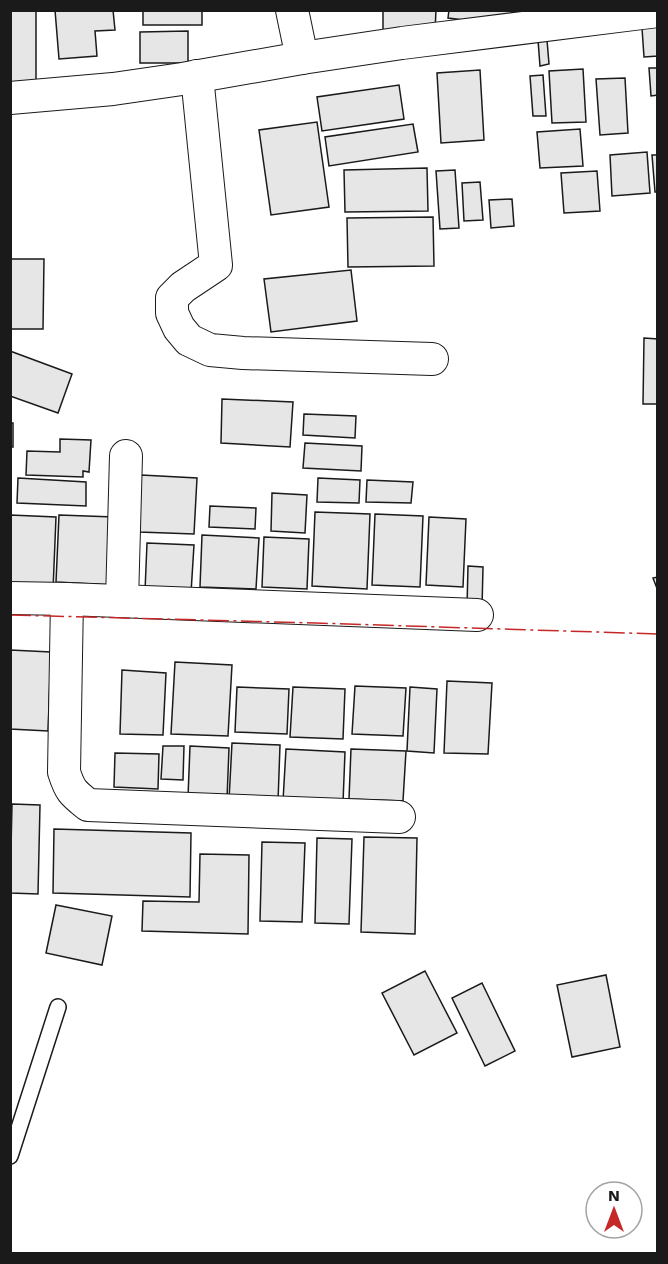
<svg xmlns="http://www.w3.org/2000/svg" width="668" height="1264" font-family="'Work Sans',sans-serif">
<rect width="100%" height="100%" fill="#fff"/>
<g fill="#e6e6e6" stroke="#1a1a1a" stroke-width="1.5">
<rect x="10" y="10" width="26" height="80"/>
<polygon points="55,10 113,10 115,30 95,31 97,56 59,59"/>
<rect x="143" y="10" width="59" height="15"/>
<polygon points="383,10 436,10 435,31 383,30"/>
<polygon points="449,10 513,10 511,26 448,18"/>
<polygon points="658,27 658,56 644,57 642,28"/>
<polygon points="188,31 188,63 140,63 140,32"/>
<polygon points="538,40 547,40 549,64 540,66"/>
<polygon points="649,68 658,68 658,95 651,96"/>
<polygon points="583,69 586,122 552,123 549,71"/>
<polygon points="480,70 484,140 441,143 437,73"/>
<polygon points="543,75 546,116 533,116 530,76"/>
<polygon points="625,78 628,133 600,135 596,79"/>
<polygon points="399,85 404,119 322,131 317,97"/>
<polygon points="317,122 329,207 271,215 259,130"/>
<polygon points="413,124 418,152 329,166 325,137"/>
<polygon points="580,129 583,166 540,168 537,132"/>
<polygon points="647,152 650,193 612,196 610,155"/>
<polygon points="652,155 658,155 658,192 655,192"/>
<polygon points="427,168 428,211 345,212 344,170"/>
<polygon points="455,170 459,228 440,229 436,171"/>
<polygon points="597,171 600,211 564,213 561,173"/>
<polygon points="480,182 483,220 464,221 462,183"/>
<polygon points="512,199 514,226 491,228 489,200"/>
<polygon points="433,217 434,266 348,267 347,218"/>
<polygon points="10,259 44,259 43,329 10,329"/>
<polygon points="351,270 357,321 271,332 264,279"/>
<polygon points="644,338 658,339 658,404 643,404"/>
<polygon points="10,351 72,374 58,413 10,396"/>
<polygon points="222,399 293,402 290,447 221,443"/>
<polygon points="304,414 356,416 355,438 303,435"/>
<rect x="10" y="423" width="3" height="24"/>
<polygon points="60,439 91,440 89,472 83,471 83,477 26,475 27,451 60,452"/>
<polygon points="305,443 362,446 361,471 303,468"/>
<polygon points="141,475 197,478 194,534 139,532"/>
<polygon points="18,478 86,482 86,506 17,503"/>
<polygon points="318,478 360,480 359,503 317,502"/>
<polygon points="367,480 413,482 411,503 366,502"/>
<polygon points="272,493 307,495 305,533 271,531"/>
<polygon points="210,506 256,508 255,529 209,527"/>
<polygon points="315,512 370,514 367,589 312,586"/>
<polygon points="375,514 423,516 420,587 372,585"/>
<polygon points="10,515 56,517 53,590 10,589"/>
<polygon points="59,515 114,517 112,585 56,582"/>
<polygon points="429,517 466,519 463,587 426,585"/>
<polygon points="202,535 259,538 256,589 200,587"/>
<polygon points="264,537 309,539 307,589 262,587"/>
<polygon points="147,543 194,545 191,593 145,591"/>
<polygon points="468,566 483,567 482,608 467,607"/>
<polygon points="658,577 658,591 653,578"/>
<polygon points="10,650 51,652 48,731 10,729"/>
<polygon points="175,662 232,665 228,736 171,734"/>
<polygon points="122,670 166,673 163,735 120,734"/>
<polygon points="447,681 492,683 488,754 444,753"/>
<polygon points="355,686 406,688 403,736 352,734"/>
<polygon points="237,687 289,689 287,734 235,732"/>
<polygon points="293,687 345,689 343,739 290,737"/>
<polygon points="410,687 437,689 434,753 407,751"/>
<polygon points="232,743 280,745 278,802 229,800"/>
<polygon points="163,746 184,746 183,780 161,779"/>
<polygon points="190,746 229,748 227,799 188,797"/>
<polygon points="286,749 345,752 343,803 283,801"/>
<polygon points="351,749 406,751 403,801 349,799"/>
<polygon points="115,753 159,754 158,789 114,787"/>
<polygon points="12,804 40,805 38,894 10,893"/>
<polygon points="54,829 191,833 190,897 53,893"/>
<polygon points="364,837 417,838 415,934 361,932"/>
<polygon points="317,838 352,839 349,924 315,923"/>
<polygon points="262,842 305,843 302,922 260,921"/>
<polygon points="200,854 249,855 248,934 142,931 143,901 199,902"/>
<polygon points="56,905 112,916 102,965 46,953"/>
<polygon points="425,971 457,1033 414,1055 382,993"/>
<polygon points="606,975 620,1047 572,1057 557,985"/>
<polygon points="482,983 515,1051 485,1066 452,998"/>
</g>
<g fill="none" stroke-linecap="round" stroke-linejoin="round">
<g stroke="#1a1a1a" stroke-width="18">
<polyline id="lane" points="10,1156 58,1007"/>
</g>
<g stroke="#1a1a1a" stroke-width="34">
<g id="street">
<polyline points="292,10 302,58"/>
<polyline points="197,76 216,265 183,287 172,298 172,313 179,328 189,340 210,350 243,353 432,359"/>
<polyline points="10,98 113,89 182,79 302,58 402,43 658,11"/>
<polyline points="10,598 67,599 477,615"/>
<path d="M67,599L64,772C70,791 73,793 88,805L399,817"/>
<polyline points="122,601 126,456"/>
</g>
</g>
<use href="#lane" stroke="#fff" stroke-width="15"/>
<use href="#street" stroke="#fff" stroke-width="32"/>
<polyline stroke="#c62828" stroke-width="1.5" stroke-dasharray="21 4.5 3 4.5" stroke-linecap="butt" points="10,615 316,623 658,634"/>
</g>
<rect width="668" height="1264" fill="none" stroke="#1a1a1a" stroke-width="24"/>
<g transform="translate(614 1210)"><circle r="28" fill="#ffffff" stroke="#a3a3a3" stroke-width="1.5"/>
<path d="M0-4.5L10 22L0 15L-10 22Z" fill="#c62828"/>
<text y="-9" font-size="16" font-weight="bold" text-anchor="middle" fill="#1a1a1a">N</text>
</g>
</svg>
